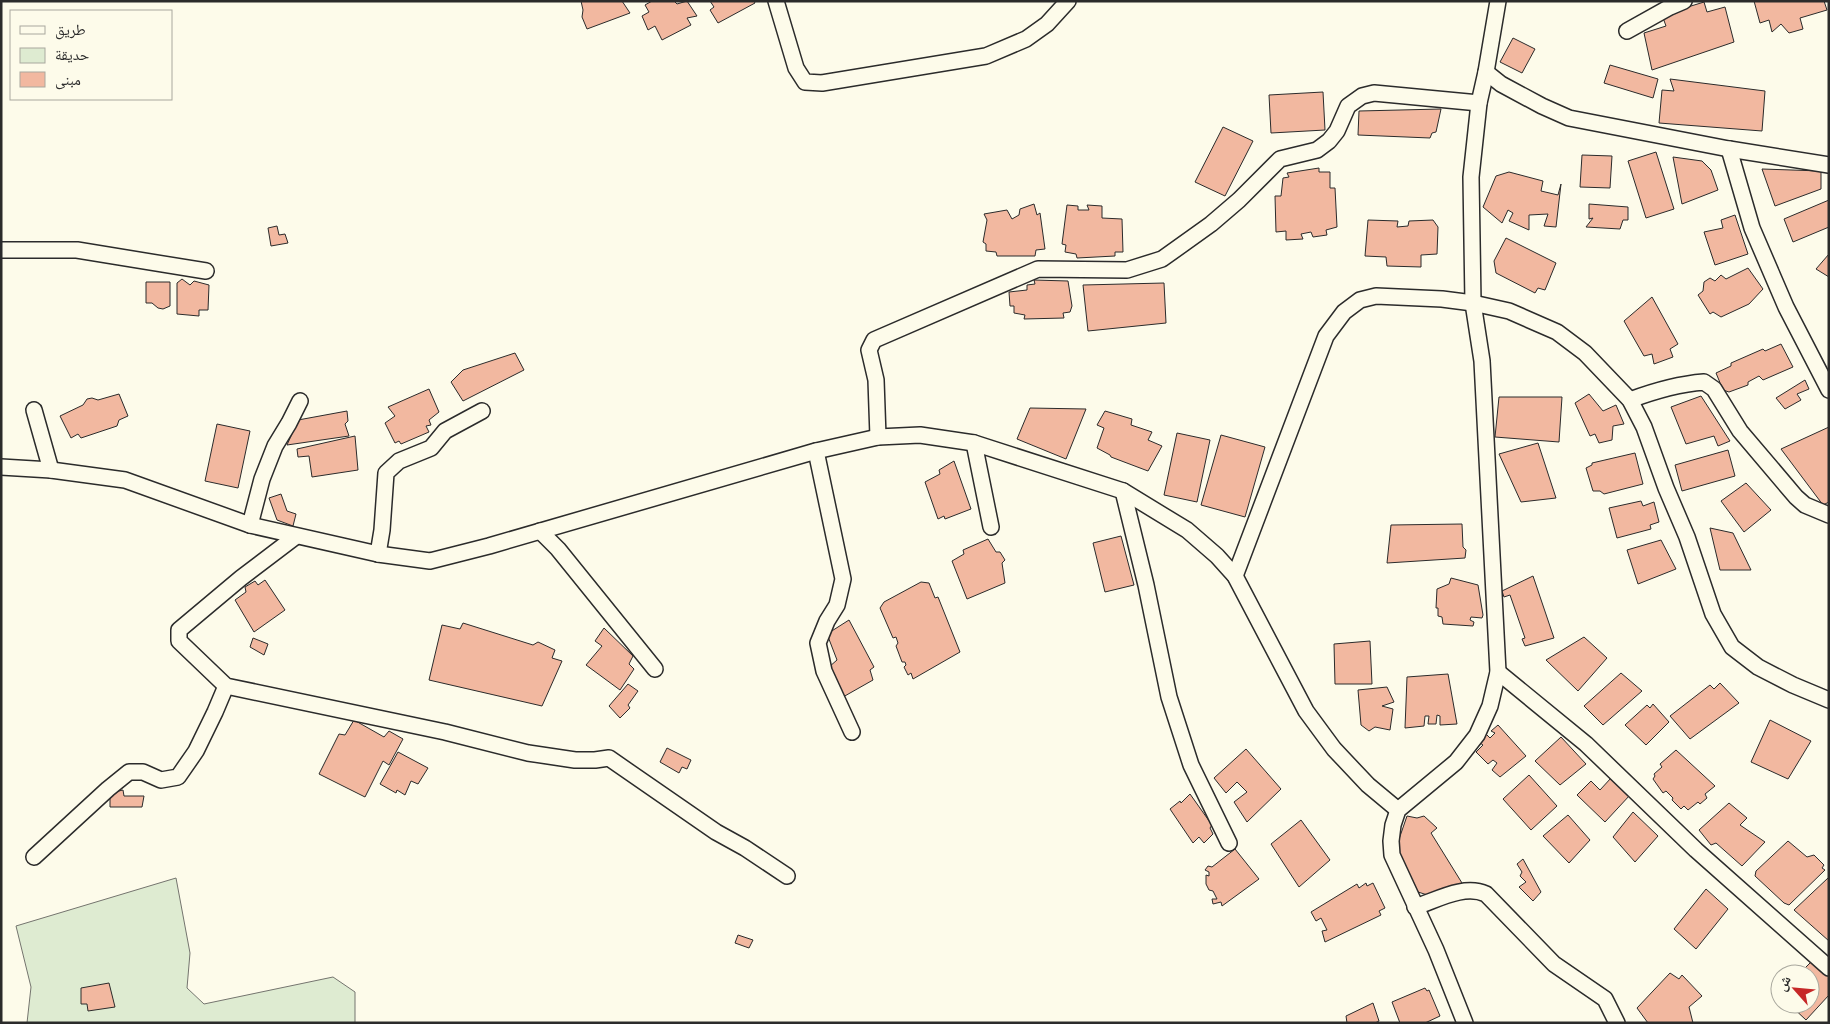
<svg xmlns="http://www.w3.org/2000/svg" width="1830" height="1024" font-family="'Nunito Sans','Noto Naskh Arabic',sans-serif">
<rect width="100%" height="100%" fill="#fdfbea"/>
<polygon fill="#deebd1" stroke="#74746e" points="176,878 190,953 187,988 204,1004 333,977 355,992 355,1023 27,1023 31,987 16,926"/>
<g fill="#f2b8a0" stroke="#2b2b2b">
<polygon points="581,1 622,1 630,13 587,29 582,17 583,10"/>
<polygon points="652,1 674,1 677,4 687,1 697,16 687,18 691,25 662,40 655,26 648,30 642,16 649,12 645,5"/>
<polygon points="710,1 754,1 755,3 718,23 710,10 714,7"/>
<polygon points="1754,1 1824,1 1827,10 1800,18 1803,29 1789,33 1781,24 1772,32 1769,20 1760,23"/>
<polygon points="1704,2 1707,12 1725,7 1734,42 1652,70 1644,33 1666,26 1662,15"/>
<polygon points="1513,38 1535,49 1522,73 1500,62"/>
<polygon points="1610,65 1658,79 1653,98 1604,83"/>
<polygon points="1670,79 1765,91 1762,131 1659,123 1662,90 1674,91"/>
<polygon points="1323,92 1325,130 1271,133 1269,95"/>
<polygon points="1441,109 1436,132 1432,133 1430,138 1358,135 1359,111"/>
<polygon points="1223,127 1253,141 1225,196 1195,182"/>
<polygon points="1656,152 1674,209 1646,218 1628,161"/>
<polygon points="1582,155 1612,156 1610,188 1580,187"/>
<polygon points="1673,157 1702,161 1711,170 1718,190 1682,204"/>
<polygon points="1319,168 1319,172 1330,172 1330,188 1335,188 1337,227 1326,230 1327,235 1313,237 1311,232 1301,234 1303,239 1286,240 1286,231 1276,232 1275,196 1281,196 1283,178 1289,177 1287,173"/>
<polygon points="1762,169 1821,171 1821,189 1775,206"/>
<polygon points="1509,172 1543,181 1541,191 1558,195 1561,184 1556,227 1544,226 1548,214 1529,215 1529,230 1509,221 1513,213 1508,210 1502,223 1483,207 1496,176"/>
<polygon points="1829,200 1829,227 1793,242 1784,219"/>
<polygon points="1034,204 1037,215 1040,213 1045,249 1036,250 1035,256 997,256 996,252 986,251 986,244 983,242 987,220 984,214 1007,210 1012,219 1019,215 1020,209"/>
<polygon points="1589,204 1628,207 1628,220 1623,220 1620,229 1586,227 1593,218 1589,219"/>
<polygon points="1067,205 1078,206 1078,210 1089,210 1087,205 1102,206 1102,218 1122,219 1123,252 1115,252 1115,256 1077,258 1076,254 1065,252 1066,245 1062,244"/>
<polygon points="1735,215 1748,254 1715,265 1704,232 1723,228 1721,220"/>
<polygon points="1368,220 1398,221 1397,227 1408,226 1409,221 1433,220 1438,227 1437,254 1421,255 1421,267 1387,266 1386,257 1365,256"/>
<polygon points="277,226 279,235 285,234 288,243 271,246 268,228"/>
<polygon points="1506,238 1556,263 1545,290 1538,288 1535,293 1496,273 1494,261"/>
<polygon points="1829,254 1829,277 1816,269"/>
<polygon points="1748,268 1763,289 1749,304 1721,317 1713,312 1710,314 1698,295 1703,291 1704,282 1710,278 1715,281 1721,275 1726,279"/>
<polygon points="182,279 190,285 194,281 209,285 208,310 199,310 199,316 177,314 177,283"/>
<polygon points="1034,280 1068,281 1072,306 1070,312 1063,313 1064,318 1024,319 1025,315 1014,313 1014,306 1010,306 1009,292 1027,290 1027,285 1035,284"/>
<polygon points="146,282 170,282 170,306 163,309 158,308 152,303 146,303"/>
<polygon points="1164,283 1166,323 1088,331 1083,285"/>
<polygon points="1652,297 1678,344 1670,349 1673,357 1654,364 1652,354 1644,356 1624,321"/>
<polygon points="1781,344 1793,367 1763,380 1759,376 1748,382 1748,385 1729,392 1723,390 1716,373 1731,366 1731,363 1763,349 1765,351"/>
<polygon points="515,353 524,370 463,401 451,382 463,370"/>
<polygon points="1805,380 1809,389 1797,394 1801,400 1785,409 1776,398"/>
<polygon points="429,389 439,412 429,420 431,425 426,426 429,432 401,444 399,441 395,443 385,423 395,416 388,407"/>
<polygon points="119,394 128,416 119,420 117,426 81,438 78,434 71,438 60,416 83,405 87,399 92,398 98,400"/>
<polygon points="1589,394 1603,411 1616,405 1624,424 1613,426 1612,440 1599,443 1595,434 1590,436 1575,403"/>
<polygon points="1701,396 1730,441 1718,446 1714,436 1686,444 1671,407"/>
<polygon points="1499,397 1562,397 1559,442 1495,437"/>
<polygon points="1030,408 1086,409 1066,459 1017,439"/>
<polygon points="347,411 348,421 345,424 349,436 287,445 298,420"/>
<polygon points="1105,411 1132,419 1131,425 1152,432 1148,440 1162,446 1148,471 1111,457 1110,455 1097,448 1104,428 1097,425"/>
<polygon points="217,424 250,431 238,488 205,481"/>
<polygon points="1829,427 1829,502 1823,505 1781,449"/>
<polygon points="1177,433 1210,440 1197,502 1164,495"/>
<polygon points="1221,435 1265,447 1245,517 1201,505"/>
<polygon points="355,436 358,470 312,477 309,456 298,457 297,449"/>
<polygon points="1538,443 1556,498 1521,502 1499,454"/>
<polygon points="1728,450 1735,476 1682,491 1675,465"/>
<polygon points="1635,453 1643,484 1604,494 1600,491 1593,491 1586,468 1592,465 1592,463"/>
<polygon points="954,461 971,509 945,519 944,516 938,519 925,482 940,474 939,470"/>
<polygon points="1746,483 1771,510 1744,532 1721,501"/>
<polygon points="281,494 287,511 296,514 293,526 277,520 269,498"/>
<polygon points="1641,501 1643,506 1654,502 1659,522 1650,525 1651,529 1617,538 1609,508"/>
<polygon points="1462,524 1463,547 1466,550 1465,558 1387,563 1391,525"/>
<polygon points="1710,528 1733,533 1751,570 1720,570"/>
<polygon points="1121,536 1134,585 1105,592 1093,543"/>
<polygon points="988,539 996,552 1000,552 1005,560 1002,563 1005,583 967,599 952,561 964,554 963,550"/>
<polygon points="1661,540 1676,569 1638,584 1627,550"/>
<polygon points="1533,576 1554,638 1525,646 1522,639 1525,638 1510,595 1504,597 1502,591"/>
<polygon points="1451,578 1478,585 1483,615 1482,618 1471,617 1470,620 1474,622 1473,626 1443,624 1442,617 1438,616 1438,608 1436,608 1437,589 1449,584"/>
<polygon points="265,580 285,610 254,632 235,600 246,592 245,587 255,581 258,585"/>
<polygon points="921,582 929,583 935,598 938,597 960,652 913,679 911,673 908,675 904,667 906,665 905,662 902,662 896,646 898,643 896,637 893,638 880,608 884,602"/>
<polygon points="849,620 874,667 870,670 873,680 843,697 829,667 837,660 827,634"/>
<polygon points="463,623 533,645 538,642 555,650 552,658 562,661 542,706 429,680 442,625 460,629"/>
<polygon points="604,628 633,656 629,664 634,669 620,690 586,665 602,646 595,641"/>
<polygon points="1584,637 1607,658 1578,691 1546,660"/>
<polygon points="253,638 268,644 264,655 250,647"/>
<polygon points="1370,641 1372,684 1335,684 1334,644"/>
<polygon points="1621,673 1642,691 1603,725 1584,706"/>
<polygon points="1448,674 1457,724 1440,725 1440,716 1437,715 1436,724 1428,724 1429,716 1425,716 1424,726 1405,728 1407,677"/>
<polygon points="1720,683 1739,703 1690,739 1670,716 1710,685 1714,689"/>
<polygon points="628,684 638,691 628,705 630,708 620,718 609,706"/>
<polygon points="1387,687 1394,702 1382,706 1393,709 1390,730 1375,727 1369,731 1361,725 1358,690"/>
<polygon points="1653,704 1669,722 1646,745 1625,725 1647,705 1650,708"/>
<polygon points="354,720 384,737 389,731 403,739 389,765 383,761 365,797 319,774 339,734 345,735"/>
<polygon points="1770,720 1811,741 1788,779 1751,762"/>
<polygon points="1498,725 1526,756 1500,777 1492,770 1497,763 1493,760 1488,764 1476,752 1483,745 1477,741 1486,734 1490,738 1495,733 1491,731"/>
<polygon points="1561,737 1586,764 1560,785 1535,761"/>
<polygon points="667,748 691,760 687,769 682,767 679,773 660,762"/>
<polygon points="1246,749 1281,789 1247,822 1234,802 1247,792 1237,782 1226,793 1214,778"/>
<polygon points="1676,750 1715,786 1705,794 1707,798 1700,804 1698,802 1688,810 1684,806 1681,809 1672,800 1673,798 1666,791 1663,793 1653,779 1655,776 1654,774 1662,767 1660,764"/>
<polygon points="398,752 428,768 418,784 411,781 405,795 397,790 396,793 380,784"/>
<polygon points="1529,775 1557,806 1531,830 1503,799"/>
<polygon points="1611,778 1630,795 1605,822 1577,795 1591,781 1600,790"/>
<polygon points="123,790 124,796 144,796 142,807 110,807 110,793"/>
<polygon points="1190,794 1212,825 1210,828 1213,834 1204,843 1199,837 1193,843 1170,809 1180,801 1181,803"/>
<polygon points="1729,803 1747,818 1740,825 1765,842 1742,866 1716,843 1711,845 1699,830"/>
<polygon points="1633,812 1658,836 1635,862 1613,837"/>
<polygon points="1568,815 1590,840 1569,863 1543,836"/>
<polygon points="1407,816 1417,818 1424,816 1437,828 1431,833 1462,883 1437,898 1418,892 1408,881 1397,845"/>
<polygon points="1301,820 1330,860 1299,887 1271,844"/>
<polygon points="1788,841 1807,857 1814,855 1824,865 1822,868 1825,870 1789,905 1784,903 1755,876 1756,871"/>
<polygon points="1235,849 1259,879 1222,906 1221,902 1213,904 1212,899 1217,899 1213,891 1209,890 1206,884 1206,875 1209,876 1209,872 1205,870 1208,866 1212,867"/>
<polygon points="1523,859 1541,892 1533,901 1519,887 1526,882 1520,876 1522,872 1517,864"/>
<polygon points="1828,878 1829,878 1829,941 1794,910"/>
<polygon points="1366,883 1367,886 1373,883 1385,908 1379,911 1381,915 1325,942 1322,931 1327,930 1321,918 1316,921 1311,912 1357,884 1359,888"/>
<polygon points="1706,889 1728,909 1696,949 1674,929"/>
<polygon points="738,935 753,940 749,948 735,943"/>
<polygon points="1813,960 1829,971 1829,995 1806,1020 1789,1004 1810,1004 1810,974 1799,974"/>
<polygon points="1670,973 1679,979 1682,975 1702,996 1689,1007 1693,1023 1648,1023 1637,1008"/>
<polygon points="109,983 115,1007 88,1011 87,1004 81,1004 81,988"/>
<polygon points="1425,988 1427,991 1429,990 1440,1016 1425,1023 1400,1023 1392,1002"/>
<polygon points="1373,1003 1379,1021 1375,1023 1347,1023 1346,1016"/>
</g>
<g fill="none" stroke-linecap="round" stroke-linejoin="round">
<g stroke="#2b2b2b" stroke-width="18">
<g id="minor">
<polyline points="776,1 796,68 805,82 822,83 986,56 1026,39 1047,24 1068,1"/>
<polyline points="1627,31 1670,7 1684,1"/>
<polyline points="1486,72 1501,84 1542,106 1569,118 1729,149 1829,165"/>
<polyline points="1729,149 1752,228 1786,307 1829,390"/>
<polyline points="1,250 77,250 206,271"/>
<path d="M1630,400C1654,391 1678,384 1704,382L1714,389L1740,431L1796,497L1805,505L1829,515"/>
<polyline points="34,410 51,470"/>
<polyline points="878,437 876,380 869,350 874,340 1038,269 1127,270 1162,259 1211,224 1239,200 1280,159 1317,150 1329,141 1337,131 1348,106 1362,96 1374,93 1479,103"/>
<polyline points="974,443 991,527"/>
<polyline points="816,451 843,579 837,605 827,621 818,643 824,671 852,732"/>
<polyline points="1,467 51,470 125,480 250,525 378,554 430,561 489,546 816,451 878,437 920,435 974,443 1123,491 1187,530 1217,556 1235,576 1306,711 1334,749 1368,785 1398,810"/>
<polyline points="1123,491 1146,585 1169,697 1191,765 1229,843"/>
<polyline points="250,525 262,479 275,446 289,423 300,401"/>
<polyline points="540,531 558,549 655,669"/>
<polyline points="295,537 241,578 179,630 179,641 226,686 445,732 528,753 575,760 595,760 609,758 716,832 745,848 787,876"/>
<polyline points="378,554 382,530 386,473 399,461 431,448 445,431 482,411"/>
<polyline points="1235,576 1326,336 1344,312 1360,300 1376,296 1442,299 1473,303 1509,311 1557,332 1585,353 1630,400 1644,427 1666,488 1687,537 1713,614 1732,647 1758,667 1793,685 1829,700"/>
<polyline points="1498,672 1586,744 1696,850 1829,968"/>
<polyline points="34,857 108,789 129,772 143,772 161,780 178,777 196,751 215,712 226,686"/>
<path d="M1415,907C1437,900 1464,884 1486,894L1554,964L1605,999L1617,1023"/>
<polyline points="1465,1023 1436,950 1392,855 1391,841 1393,825 1398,810 1456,762 1477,735 1490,706 1498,672 1482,361 1473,303 1471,177 1479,103 1486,72 1498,1"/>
</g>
</g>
<use href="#minor" stroke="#fdfbea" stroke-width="15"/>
</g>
<rect width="1830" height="1024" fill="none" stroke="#2b2b2b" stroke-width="5"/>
<rect x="10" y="10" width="162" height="90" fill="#fdfbea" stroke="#a9a89e"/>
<rect x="20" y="26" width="25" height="8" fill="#fdfbea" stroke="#a9a89e"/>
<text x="55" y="35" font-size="15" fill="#2b2b2b">طريق</text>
<rect x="20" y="48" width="25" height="15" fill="#deebd1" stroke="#a9a89e"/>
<text x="55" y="60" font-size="15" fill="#2b2b2b">حديقة</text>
<rect x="20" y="72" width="25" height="15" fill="#f2b8a0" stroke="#a9a89e"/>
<text x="55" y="85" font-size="15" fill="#2b2b2b">مبنى</text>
<g transform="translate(1795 989) rotate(297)"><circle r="24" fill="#fdfbea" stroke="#a9a89e"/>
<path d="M0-4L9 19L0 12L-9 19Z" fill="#c62828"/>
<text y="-8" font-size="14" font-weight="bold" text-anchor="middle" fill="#2b2b2b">ش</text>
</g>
</svg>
